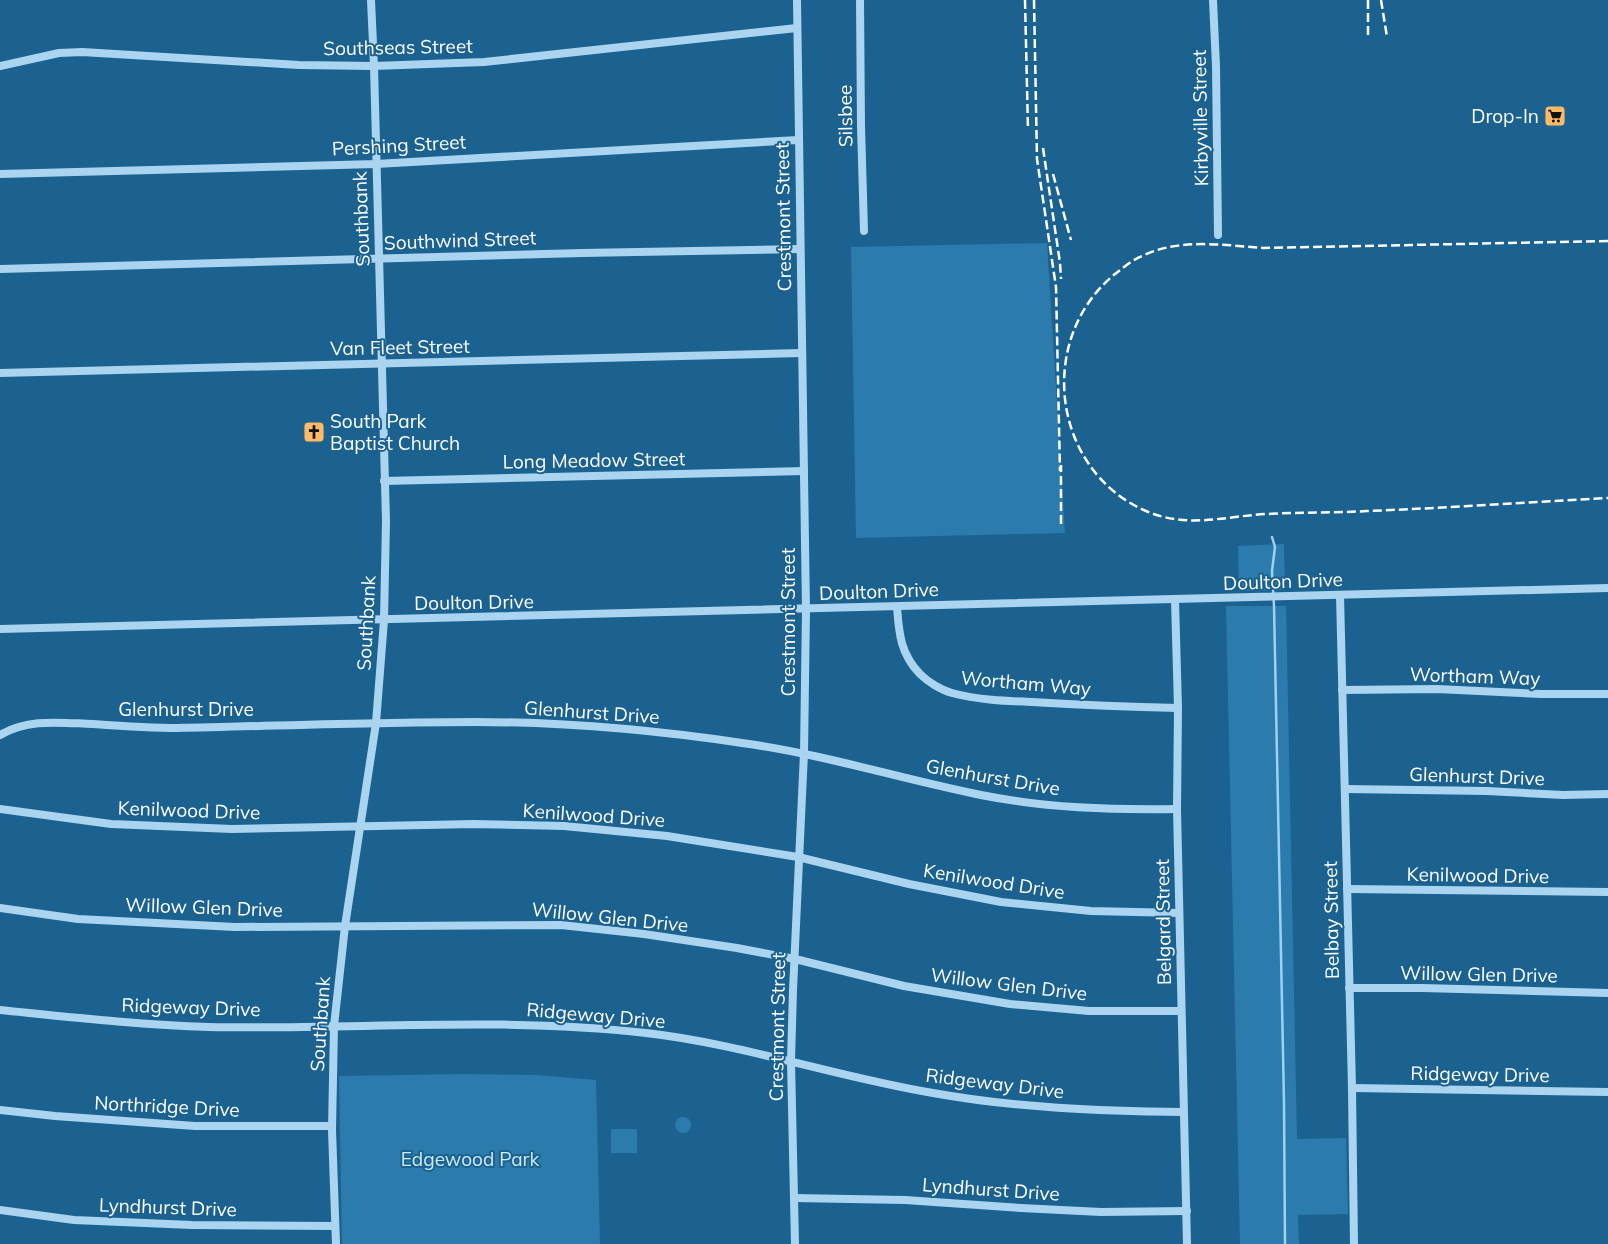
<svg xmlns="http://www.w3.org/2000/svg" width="1608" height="1244" font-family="Mulish,sans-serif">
<rect width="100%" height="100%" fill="#1b6290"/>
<g fill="#2b7bad">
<polygon points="1047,243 1065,533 856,538 851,247"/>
<polygon points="1284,544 1285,590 1239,591 1238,546"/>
<polygon points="1226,606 1286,606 1297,1139 1346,1138 1348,1214 1298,1215 1299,1244 1240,1244"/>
<polygon points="464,1074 537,1075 596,1080 600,1244 342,1244 339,1076"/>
<circle cx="683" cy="1125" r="8"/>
<rect x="611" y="1129" width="26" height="24"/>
</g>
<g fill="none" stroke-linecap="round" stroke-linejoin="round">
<polyline stroke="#9cd2f1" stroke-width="2.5" points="1272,537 1275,547 1272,571 1274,606 1284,1103 1285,1244"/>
<g stroke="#aad4ef" stroke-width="8">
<polyline points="860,0 861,126 864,231"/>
<polyline points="1213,0 1216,66 1218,235"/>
<polyline points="0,66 59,53 82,52 299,65 374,66 484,62 797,28"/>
<polyline points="0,174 376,164 798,140"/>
<polyline points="0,269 582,253 800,249"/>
<polyline points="0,373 801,353"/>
<polyline points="384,481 804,471"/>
<polyline points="1340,595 1352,1088 1354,1244"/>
<polyline points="1175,600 1178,708 1177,809 1187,1244"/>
<path d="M897,607C899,633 900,653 920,674C928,682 941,690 952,693C978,700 1006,701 1032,702C1081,705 1129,707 1178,708"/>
<polyline points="0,629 1608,588"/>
<polyline points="1342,690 1437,689 1541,694 1608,694"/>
<path d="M0,735C29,718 61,723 93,724C121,726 149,728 177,728C276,726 375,722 475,722C564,722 654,730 742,743C823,754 901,779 981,795C1045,808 1111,810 1177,809"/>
<polyline points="1345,789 1487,791 1563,795 1608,794"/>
<polyline points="0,809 111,824 232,829 474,824 564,826 667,836 798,857 909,884 1001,902 1091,911 1179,913"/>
<polyline points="1347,889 1608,892"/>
<polyline points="0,908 78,919 235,927 561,925 644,934 737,948 795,959 904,986 1010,1004 1089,1011 1181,1011"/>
<polyline points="1349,988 1422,988 1608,993"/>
<path d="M0,1010C69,1017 139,1025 209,1027C355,1030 500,1016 646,1033C743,1044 836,1077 933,1093C1016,1108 1099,1111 1183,1112"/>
<polyline points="1352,1088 1608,1092"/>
<polyline points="0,1110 55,1116 195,1126 332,1126"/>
<polyline points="794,1198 905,1200 1021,1208 1101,1212 1187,1211"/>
<polyline points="0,1210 74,1220 192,1225 335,1226"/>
<polyline points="336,1244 332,1130 334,1026 345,926 376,723 384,620 386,521 374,66 371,0"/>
<polyline points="795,1244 791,1061 793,990 804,753 806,610 797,0"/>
</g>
<g stroke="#fff" stroke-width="2.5" stroke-dasharray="9 4" stroke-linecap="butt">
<polyline points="1025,0 1028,130"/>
<polyline points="1034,0 1037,159 1056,287 1060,471"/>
<polyline points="1368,0 1368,37"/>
<polyline points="1381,0 1387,37"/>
<polyline points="1043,148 1060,263 1061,279"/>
<polyline points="1053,174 1071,240"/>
<path d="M1608,241L1263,248C1223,245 1179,238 1142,256C1132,260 1123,268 1115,274C1036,338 1051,470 1146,511C1188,529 1225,516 1267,514C1301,512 1334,513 1367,511C1448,508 1528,502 1608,498"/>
<polyline points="1061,524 1061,465"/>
</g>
</g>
<defs>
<g id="supermarket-square" transform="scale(1.125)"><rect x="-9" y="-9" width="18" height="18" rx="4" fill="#ffba67" stroke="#1b6290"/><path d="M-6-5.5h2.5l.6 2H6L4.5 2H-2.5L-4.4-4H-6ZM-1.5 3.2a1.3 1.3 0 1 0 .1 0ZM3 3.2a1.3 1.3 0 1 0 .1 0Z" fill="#111"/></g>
<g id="church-square" transform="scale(1.125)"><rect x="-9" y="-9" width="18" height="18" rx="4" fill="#ffba67" stroke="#1b6290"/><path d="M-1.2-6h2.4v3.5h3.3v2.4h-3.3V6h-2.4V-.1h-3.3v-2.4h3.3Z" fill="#111"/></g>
</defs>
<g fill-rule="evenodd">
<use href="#supermarket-square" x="1555" y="116"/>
<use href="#church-square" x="314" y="432"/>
</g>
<g text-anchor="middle" stroke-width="4" stroke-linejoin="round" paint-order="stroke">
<g font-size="19" fill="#fff" stroke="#1b6290">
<text transform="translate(398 47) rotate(-1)" y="7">Southseas Street</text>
<text transform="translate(845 116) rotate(-91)" y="7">Silsbee</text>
<text transform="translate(1200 118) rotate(-91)" y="7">Kirbyville Street</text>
<text transform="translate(399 145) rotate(-3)" y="7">Pershing Street</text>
<text transform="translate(783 217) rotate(-91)" y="7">Crestmont Street</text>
<text transform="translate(361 219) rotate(-92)" y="7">Southbank</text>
<text transform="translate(460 240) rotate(-2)" y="7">Southwind Street</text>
<text transform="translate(400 347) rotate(-1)" y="7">Van Fleet Street</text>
<text transform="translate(594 460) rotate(-1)" y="7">Long Meadow Street</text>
<text transform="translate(1283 581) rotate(-2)" y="7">Doulton Drive</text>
<text transform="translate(879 591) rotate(-2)" y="7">Doulton Drive</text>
<text transform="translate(474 602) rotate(-1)" y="7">Doulton Drive</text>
<text transform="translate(788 622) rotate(-90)" y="7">Crestmont Street</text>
<text transform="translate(366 623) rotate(-87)" y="7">Southbank</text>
<text transform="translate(1475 676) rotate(2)" y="7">Wortham Way</text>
<text transform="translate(1026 683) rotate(5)" y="7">Wortham Way</text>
<text x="186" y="716">Glenhurst Drive</text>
<text transform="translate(592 712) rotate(4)" y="7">Glenhurst Drive</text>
<text transform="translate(1477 776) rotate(2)" y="7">Glenhurst Drive</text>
<text transform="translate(993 777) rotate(10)" y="7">Glenhurst Drive</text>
<text transform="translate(189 810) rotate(2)" y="7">Kenilwood Drive</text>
<text transform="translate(594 815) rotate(4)" y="7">Kenilwood Drive</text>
<text transform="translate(1478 875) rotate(1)" y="7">Kenilwood Drive</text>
<text transform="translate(994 881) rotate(9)" y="7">Kenilwood Drive</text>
<text transform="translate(204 907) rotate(2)" y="7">Willow Glen Drive</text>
<text transform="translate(610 917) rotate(6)" y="7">Willow Glen Drive</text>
<text transform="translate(1331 920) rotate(-91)" y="7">Belbay Street</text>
<text transform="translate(1163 922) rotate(-91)" y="7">Belgard Street</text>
<text transform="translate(1479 974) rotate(1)" y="7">Willow Glen Drive</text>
<text transform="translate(1009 984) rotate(7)" y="7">Willow Glen Drive</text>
<text transform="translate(191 1007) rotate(2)" y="7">Ridgeway Drive</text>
<text transform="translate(596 1015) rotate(5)" y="7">Ridgeway Drive</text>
<text transform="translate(320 1024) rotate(-86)" y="7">Southbank</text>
<text transform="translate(777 1027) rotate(-89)" y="7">Crestmont Street</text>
<text transform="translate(1480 1074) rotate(1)" y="7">Ridgeway Drive</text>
<text transform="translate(995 1083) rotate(7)" y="7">Ridgeway Drive</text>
<text transform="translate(167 1106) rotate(3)" y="7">Northridge Drive</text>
<text transform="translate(991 1189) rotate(4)" y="7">Lyndhurst Drive</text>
<text transform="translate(168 1207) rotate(2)" y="7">Lyndhurst Drive</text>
</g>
<g font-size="19" fill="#fff" stroke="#1b6290" text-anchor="end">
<text x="1539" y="123">Drop-In</text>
<text x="330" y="428" text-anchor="start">South Park<tspan x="330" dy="22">Baptist Church</tspan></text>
</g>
<g font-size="19" fill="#d0eafa" stroke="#1b6290">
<text x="470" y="1166">Edgewood Park</text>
</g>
</g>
</svg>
